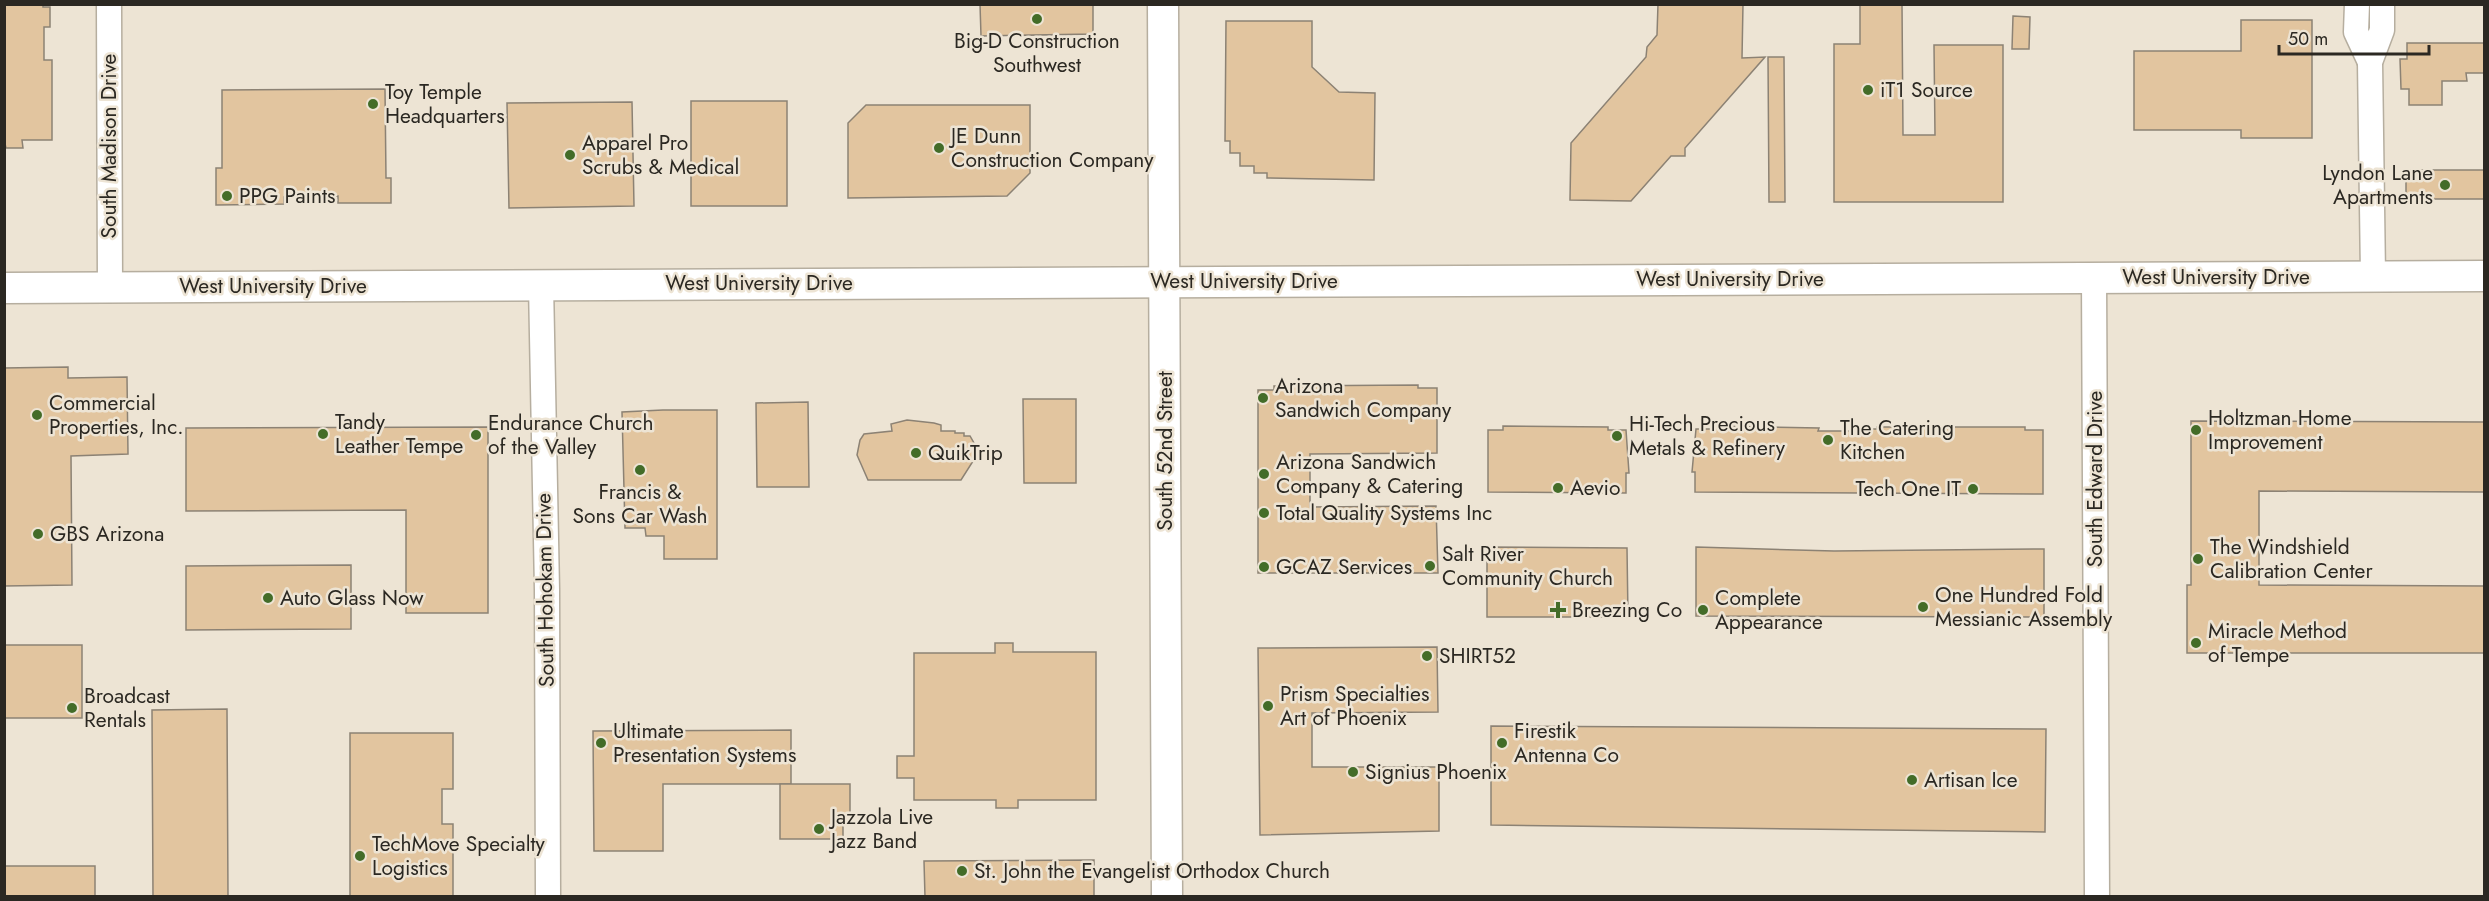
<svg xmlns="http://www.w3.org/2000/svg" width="2489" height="901" font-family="Jost,sans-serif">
<rect width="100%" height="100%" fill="#ede4d4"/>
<g fill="#e2c59f" stroke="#8c8274" stroke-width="1.5">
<polygon points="4,4 43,4 43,7 50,7 50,27 44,27 44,60 52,60 52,140 22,140 23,148 6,148 4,140"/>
<polygon points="980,4 1093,4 1093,34 981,36"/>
<polygon points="1658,4 1743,4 1742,58 1765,57 1685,148 1685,156 1671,156 1631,201 1570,200 1571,143 1646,57 1647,47 1657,35"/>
<polygon points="1860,4 1902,4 1903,135 1935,135 1934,45 2003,45 2003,202 1834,202 1834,44 1860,44"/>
<polygon points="2013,16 2030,17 2029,49 2012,49"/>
<polygon points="2241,20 2312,20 2312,138 2241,138 2241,130 2134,130 2134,51 2241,51"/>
<polygon points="1226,21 1312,21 1312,67 1339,92 1375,93 1374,180 1267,178 1267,173 1254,173 1254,166 1240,166 1240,153 1230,153 1230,141 1225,141"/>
<polygon points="2407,43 2484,43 2484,73 2466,73 2467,81 2442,81 2442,105 2409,105 2409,89 2401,89 2400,59 2407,59"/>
<polygon points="1768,57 1784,57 1785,202 1769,202"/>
<polygon points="385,89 386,178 391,178 391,203 338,203 338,196 284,197 284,204 216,205 216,168 222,168 222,90"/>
<rect x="691" y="101" width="96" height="105"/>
<polygon points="632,102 634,206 509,208 507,103"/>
<polygon points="866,105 1030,105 1030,173 1007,196 848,198 848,123"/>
<rect x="2406" y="170" width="78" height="29"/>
<polygon points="68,367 68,378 127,377 128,454 71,456 72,585 4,586 4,368"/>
<polygon points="1418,385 1418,388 1437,388 1437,453 1310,454 1310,507 1436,506 1438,573 1258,573 1258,390 1274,390 1274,386"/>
<polygon points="1023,399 1076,399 1076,483 1024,483"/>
<polygon points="808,402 809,487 757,487 756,403"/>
<polygon points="663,410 717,410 717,559 664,559 664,536 646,536 645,528 625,528 622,412"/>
<polygon points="907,420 934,423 941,425 941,431 955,431 955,433 964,433 964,436 970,436 974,443 975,458 961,480 868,480 857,455 860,440 864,434 892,431 891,424"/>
<polygon points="2191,421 2484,422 2484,492 2259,491 2259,585 2484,586 2484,653 2187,653 2187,585 2191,585"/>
<polygon points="1503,426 1608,427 1608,430 1626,430 1629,473 1626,473 1626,493 1488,492 1488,430 1503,430"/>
<polygon points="1714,426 1819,428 1818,431 1859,431 1859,429 1877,429 1877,427 2025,427 2025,430 2043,430 2043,494 1695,492 1695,472 1692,472 1696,429 1714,429"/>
<polygon points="488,427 488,613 406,613 406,510 186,511 186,428"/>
<polygon points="1487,547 1627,548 1628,617 1487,617"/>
<polygon points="1696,547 1834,551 2044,549 2044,617 1696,616"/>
<polygon points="351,565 351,629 186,630 186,566"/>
<polygon points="995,643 1013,643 1013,652 1096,652 1096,800 1018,800 1018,808 996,808 996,800 914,800 914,778 897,778 897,756 914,756 914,653 995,653"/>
<rect x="4" y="645" width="78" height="73"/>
<polygon points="1437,647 1438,712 1312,713 1312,767 1439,767 1439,831 1260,835 1258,648"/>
<polygon points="227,709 228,897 153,897 152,710"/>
<polygon points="1491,726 2046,729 2045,832 1491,825"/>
<polygon points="791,730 791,784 663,784 663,851 594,851 593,731"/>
<polygon points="350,733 453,733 453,789 442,789 442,824 453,824 453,897 350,897"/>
<polygon points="780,784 850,784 850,815 843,815 843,839 780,839"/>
<polygon points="1094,860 1094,897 925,897 924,861"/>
<rect x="4" y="866" width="91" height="31"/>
</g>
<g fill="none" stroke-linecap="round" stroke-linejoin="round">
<g stroke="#b6ae9f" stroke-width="27">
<g id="minor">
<polyline points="109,4 110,287"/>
<polyline points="2357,4 2356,32 2370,62"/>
<polyline points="2373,276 2370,62 2382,30 2382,4"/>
<polyline points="2094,277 2097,896"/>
<polyline points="541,284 547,590 548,896"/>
</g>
</g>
<g stroke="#b6ae9f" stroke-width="33">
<g id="major">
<polyline points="1163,4 1167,896"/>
<polyline points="4,288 2484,276"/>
</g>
</g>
<use href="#minor" stroke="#fff" stroke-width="24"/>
<use href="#major" stroke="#fff" stroke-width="30"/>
</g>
<g fill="#436c28" stroke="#ede4d4" stroke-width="2">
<circle cx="1037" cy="19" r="6"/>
<circle cx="1868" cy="90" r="6"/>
<circle cx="373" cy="104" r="6"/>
<circle cx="939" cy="148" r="6"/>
<circle cx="570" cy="155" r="6"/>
<circle cx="2445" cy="185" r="6"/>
<circle cx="227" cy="196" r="6"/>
<circle cx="1263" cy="398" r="6"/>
<circle cx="37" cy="415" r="6"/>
<circle cx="2196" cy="430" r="6"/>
<circle cx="323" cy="434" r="6"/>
<circle cx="476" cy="435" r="6"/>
<circle cx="1617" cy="436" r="6"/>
<circle cx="1828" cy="440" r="6"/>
<circle cx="916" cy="453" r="6"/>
<circle cx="640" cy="470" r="6"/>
<circle cx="1264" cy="474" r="6"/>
<circle cx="1558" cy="488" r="6"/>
<circle cx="1973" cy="489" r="6"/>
<circle cx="1264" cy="513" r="6"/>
<circle cx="38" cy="534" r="6"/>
<circle cx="2198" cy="559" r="6"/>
<circle cx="1430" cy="566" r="6"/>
<circle cx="1264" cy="567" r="6"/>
<circle cx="268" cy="598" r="6"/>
<circle cx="1923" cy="607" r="6"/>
<path d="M1555 601h6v6h6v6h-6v6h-6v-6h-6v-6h6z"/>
<circle cx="1703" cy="610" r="6"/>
<circle cx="2196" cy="643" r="6"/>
<circle cx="1427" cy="656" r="6"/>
<circle cx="1268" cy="706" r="6"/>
<circle cx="72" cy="708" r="6"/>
<circle cx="601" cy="743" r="6"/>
<circle cx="1502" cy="743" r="6"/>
<circle cx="1353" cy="772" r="6"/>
<circle cx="1912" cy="780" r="6"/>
<circle cx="819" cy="829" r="6"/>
<circle cx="360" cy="856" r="6"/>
<circle cx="962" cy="871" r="6"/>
</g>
<g text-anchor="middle" stroke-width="5" stroke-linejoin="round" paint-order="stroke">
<g font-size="21" fill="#2b2822" stroke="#ede4d4" text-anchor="start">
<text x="1037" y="48" text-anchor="middle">Big-D Construction<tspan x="1037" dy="24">Southwest</tspan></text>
<text x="1880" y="97">iT1 Source</text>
<text x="385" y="99">Toy Temple<tspan x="385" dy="24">Headquarters</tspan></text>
<text x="951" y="143">JE Dunn<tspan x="951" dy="24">Construction Company</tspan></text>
<text x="582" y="150">Apparel Pro<tspan x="582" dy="24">Scrubs &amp; Medical</tspan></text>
<text x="2433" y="180" text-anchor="end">Lyndon Lane<tspan x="2433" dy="24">Apartments</tspan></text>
<text x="239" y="203">PPG Paints</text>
<text x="1275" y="393">Arizona<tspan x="1275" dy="24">Sandwich Company</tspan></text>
<text x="49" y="410">Commercial<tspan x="49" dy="24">Properties, Inc.</tspan></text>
<text x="2208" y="425">Holtzman Home<tspan x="2208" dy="24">Improvement</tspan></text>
<text x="335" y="429">Tandy<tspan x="335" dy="24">Leather Tempe</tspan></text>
<text x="488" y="430">Endurance Church<tspan x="488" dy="24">of the Valley</tspan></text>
<text x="1629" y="431">Hi-Tech Precious<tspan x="1629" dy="24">Metals &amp; Refinery</tspan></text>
<text x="1840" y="435">The Catering<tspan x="1840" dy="24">Kitchen</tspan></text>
<text x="928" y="460">QuikTrip</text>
<text x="1276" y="469">Arizona Sandwich<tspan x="1276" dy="24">Company &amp; Catering</tspan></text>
<text x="1570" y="495">Aevio</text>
<text x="1961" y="496" text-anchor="end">Tech One IT</text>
<text x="640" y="499" text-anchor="middle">Francis &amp;<tspan x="640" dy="24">Sons Car Wash</tspan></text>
<text x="1276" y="520">Total Quality Systems Inc</text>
<text x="50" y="541">GBS Arizona</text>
<text x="2210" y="554">The Windshield<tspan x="2210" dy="24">Calibration Center</tspan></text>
<text x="1442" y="561">Salt River<tspan x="1442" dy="24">Community Church</tspan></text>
<text x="1276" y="574">GCAZ Services</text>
<text x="1935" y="602">One Hundred Fold<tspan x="1935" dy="24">Messianic Assembly</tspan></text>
<text x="280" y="605">Auto Glass Now</text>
<text x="1715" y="605">Complete<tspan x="1715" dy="24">Appearance</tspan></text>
<text x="1572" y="617">Breezing Co</text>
<text x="2208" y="638">Miracle Method<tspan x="2208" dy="24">of Tempe</tspan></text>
<text x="1439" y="663">SHIRT52</text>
<text x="1280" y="701">Prism Specialties<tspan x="1280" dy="24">Art of Phoenix</tspan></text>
<text x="84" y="703">Broadcast<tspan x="84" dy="24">Rentals</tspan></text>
<text x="613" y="738">Ultimate<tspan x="613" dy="24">Presentation Systems</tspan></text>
<text x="1514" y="738">Firestik<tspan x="1514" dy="24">Antenna Co</tspan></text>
<text x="1365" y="779">Signius Phoenix</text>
<text x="1924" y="787">Artisan Ice</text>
<text x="831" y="824">Jazzola Live<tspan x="831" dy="24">Jazz Band</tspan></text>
<text x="372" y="851">TechMove Specialty<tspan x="372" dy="24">Logistics</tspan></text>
<text x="974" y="878">St. John the Evangelist Orthodox Church</text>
</g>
<g font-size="21" fill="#2b2822" stroke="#ede4d4">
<text transform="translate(109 146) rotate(-90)" y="7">South Madison Drive</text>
<text x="2216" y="284">West University Drive</text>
<text x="1730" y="286">West University Drive</text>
<text x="1244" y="288">West University Drive</text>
<text x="759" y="290">West University Drive</text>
<text x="273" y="293">West University Drive</text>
<text transform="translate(1165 451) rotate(-90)" y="7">South 52nd Street</text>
<text transform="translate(2095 479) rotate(-90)" y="7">South Edward Drive</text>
<text transform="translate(545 590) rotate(-91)" y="7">South Hohokam Drive</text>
</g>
</g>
<rect width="2489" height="901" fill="none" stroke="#2b2822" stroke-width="12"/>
<path d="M2279 45v9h150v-9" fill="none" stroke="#2b2822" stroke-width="3"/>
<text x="2288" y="45" font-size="18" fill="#2b2822" stroke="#ede4d4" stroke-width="4.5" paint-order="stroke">50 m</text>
</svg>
